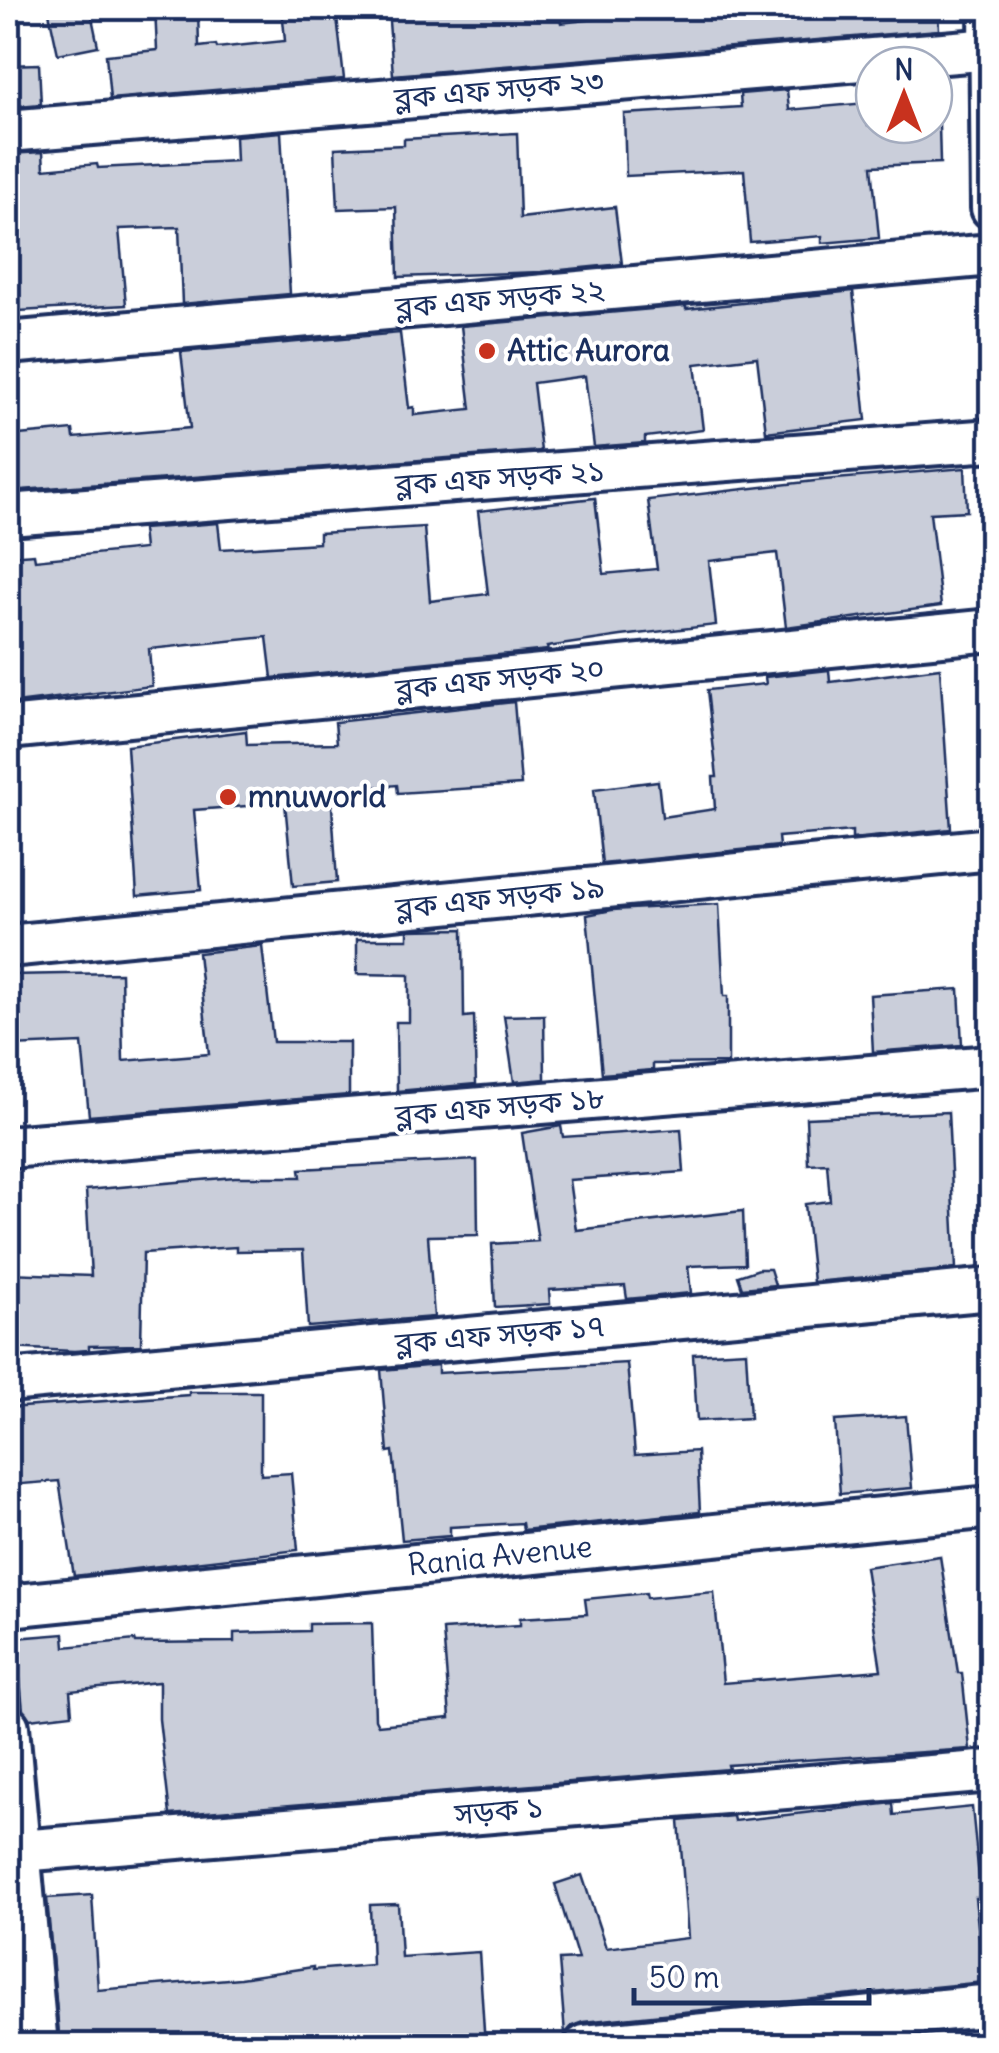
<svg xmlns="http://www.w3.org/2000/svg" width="999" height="2053" font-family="Delius,'Noto Sans Bengali',sans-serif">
<rect width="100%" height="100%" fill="#fff"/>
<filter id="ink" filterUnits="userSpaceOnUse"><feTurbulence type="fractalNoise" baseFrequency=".01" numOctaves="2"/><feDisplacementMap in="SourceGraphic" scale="20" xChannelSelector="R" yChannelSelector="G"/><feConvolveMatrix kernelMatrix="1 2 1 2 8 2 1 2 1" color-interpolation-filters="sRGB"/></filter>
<g filter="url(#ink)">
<g fill="#caceda" stroke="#1b2f5e" stroke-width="2.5">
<polygon points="48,8 90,8 98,46 58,54"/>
<polygon points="155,8 198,8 199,47 216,45 217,48 285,41 282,8 336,8 344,79 110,99 106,55 157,50"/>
<polygon points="388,8 558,8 561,23 625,16 624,8 938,8 939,30 393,75"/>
<polygon points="39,64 41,104 8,107 8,65"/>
<polygon points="787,90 789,110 866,103 868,125 939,125 940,163 872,166 879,238 822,243 822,236 750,242 744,170 626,176 624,114 741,107 740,94"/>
<polygon points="281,132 290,294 182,304 179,227 119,229 126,305 19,311 13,233 8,233 8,154 43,152 44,169 97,164 98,168 236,161 235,136"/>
<polygon points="517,133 520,218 615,207 622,264 541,272 398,277 396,207 338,209 335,148 404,145 404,139"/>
<polygon points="853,291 866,420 766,432 757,357 695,364 703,430 645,437 645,443 594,447 585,376 533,383 541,451 8,491 8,436 73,430 74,438 190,428 181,352 400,333 409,408 414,407 414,415 471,409 461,326 686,306 686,309"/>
<polygon points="965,468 967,511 930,513 941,606 786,627 777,553 709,561 716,625 621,636 547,647 548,650 272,678 267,637 149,649 152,686 8,704 8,556 34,554 35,560 144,549 142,529 218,523 221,549 319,543 319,533 424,527 430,601 488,594 478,511 595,498 604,574 657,569 648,500 824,480"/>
<polygon points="940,668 951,829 852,839 852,831 778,837 779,846 602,864 594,789 658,781 662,817 715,809 713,777 717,777 707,690 766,684 765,677 829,670 830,682"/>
<polygon points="514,702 521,785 398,793 397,785 331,791 337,882 293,886 285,803 194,810 201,890 137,896 127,746 246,731 247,745 337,743 335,722"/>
<polygon points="719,904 724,996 728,996 728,1063 653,1064 653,1070 602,1074 587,915 612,910"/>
<polygon points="463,929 464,1017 474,1016 476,1084 397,1091 396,1022 409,1022 409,975 357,974 357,939 408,939 408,930"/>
<polygon points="262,946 273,1042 349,1042 349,1095 89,1116 82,1043 11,1046 8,975 121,973 123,1061 209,1054 198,953"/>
<polygon points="959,989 962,1045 873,1052 870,995"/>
<polygon points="544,1015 545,1079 514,1082 504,1016"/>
<polygon points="948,1112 956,1269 813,1282 805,1204 830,1201 827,1163 808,1164 806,1118"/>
<polygon points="561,1126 563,1137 681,1129 684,1172 569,1180 576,1230 743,1211 745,1264 688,1266 691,1293 627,1299 625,1286 549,1290 550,1304 495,1307 492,1244 538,1241 522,1133"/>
<polygon points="477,1160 478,1235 428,1236 434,1317 308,1327 303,1250 236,1251 236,1247 143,1253 141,1345 89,1346 89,1350 74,1351 8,1348 8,1273 91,1276 86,1190 235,1177 301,1177 300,1169"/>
<polygon points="759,1269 770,1269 775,1285 742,1288 738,1276"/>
<polygon points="746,1351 750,1418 697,1421 693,1354"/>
<polygon points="627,1363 635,1455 697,1451 700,1512 523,1530 522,1523 450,1527 450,1536 402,1540 393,1451 388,1452 381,1370 438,1365 438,1373"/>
<polygon points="189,1392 261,1392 261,1475 291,1473 298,1550 74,1576 59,1481 10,1485 8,1408 189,1395"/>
<polygon points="906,1416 912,1488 840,1494 835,1421"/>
<polygon points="940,1556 958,1673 962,1673 970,1749 728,1765 729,1769 170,1815 159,1719 159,1682 70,1691 72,1714 30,1719 23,1710 16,1638 64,1634 65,1647 135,1640 136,1643 234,1642 234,1633 309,1631 309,1624 372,1623 375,1719 378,1725 450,1718 443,1630 520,1625 520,1618 587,1614 585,1599 646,1593 647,1598 714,1592 723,1683 881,1670 865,1567"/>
<polygon points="893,1803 894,1815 972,1807 981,1898 975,1898 984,1982 583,2022 572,2026 565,2034 559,1960 578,1959 555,1884 582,1875 606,1948 688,1938 679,1821 733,1816 734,1821"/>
<polygon points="92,1895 98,1990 240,1978 313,1967 313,1970 372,1965 370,1905 398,1904 401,1957 479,1952 485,2046 60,2046 47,1898"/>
</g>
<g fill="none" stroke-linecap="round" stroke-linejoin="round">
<g stroke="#1b2f5e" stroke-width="48">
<g id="minor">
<polyline points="990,8 992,208"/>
<polyline points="8,131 992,49"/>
<polyline points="8,343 992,255"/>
<polyline points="8,515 992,440"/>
<polyline points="8,728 992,630"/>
<polyline points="8,946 992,849"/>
<polyline points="8,1147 992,1066"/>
<polyline points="8,1381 992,1289"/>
<polyline points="8,1606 992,1507"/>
<polyline points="8,1727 37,2046"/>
<polyline points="8,1852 992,1771"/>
<polyline points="8,2041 8,2046"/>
<polyline points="585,2046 992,2005"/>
</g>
</g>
<use href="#minor" stroke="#fff" stroke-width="40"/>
</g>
</g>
<g fill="#c8321e" stroke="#fff" stroke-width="4">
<circle cx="487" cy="351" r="10"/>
<circle cx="228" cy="797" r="10"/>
</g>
<g text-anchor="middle" stroke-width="8" stroke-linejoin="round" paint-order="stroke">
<g font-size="30" fill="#1b2f5e" stroke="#fff">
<text transform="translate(499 90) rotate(-5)" y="10">ব্লক এফ সড়ক ২৩</text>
<text transform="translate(500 299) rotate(-5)" y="10">ব্লক এফ সড়ক ২২</text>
<text transform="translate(500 478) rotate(-4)" y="10">ব্লক এফ সড়ক ২১</text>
<text transform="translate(500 679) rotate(-6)" y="10">ব্লক এফ সড়ক ২০</text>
<text transform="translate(500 898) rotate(-6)" y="10">ব্লক এফ সড়ক ১৯</text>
<text transform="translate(500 1107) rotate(-5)" y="10">ব্লক এফ সড়ক ১৮</text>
<text transform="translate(500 1335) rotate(-5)" y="10">ব্লক এফ সড়ক ১৭</text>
<text transform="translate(500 1556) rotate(-6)" y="10">Rania Avenue</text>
<text transform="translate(499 1811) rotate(-5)" y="10">সড়ক ১</text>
</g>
<g font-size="30" font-weight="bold" fill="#1b2f5e" stroke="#fff" text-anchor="start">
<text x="507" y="361">Attic Aurora</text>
<text x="248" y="807">mnuworld</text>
</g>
</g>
<rect width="999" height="2053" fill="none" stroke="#fff" stroke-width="40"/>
<rect x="20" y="20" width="959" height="2013" fill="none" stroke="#1b2f5e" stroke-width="4" filter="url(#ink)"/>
<g transform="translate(904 95)"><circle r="48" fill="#ffffff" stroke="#a4acbf" stroke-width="2.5"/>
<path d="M0-8L18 38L0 25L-18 38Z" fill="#c8321e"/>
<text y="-15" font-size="28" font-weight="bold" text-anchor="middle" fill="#1b2f5e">N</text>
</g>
<path d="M634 1988v15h235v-15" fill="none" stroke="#1b2f5e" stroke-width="5"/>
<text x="649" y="1988" font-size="30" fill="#1b2f5e" stroke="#ffffff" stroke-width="8" paint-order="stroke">50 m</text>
</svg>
